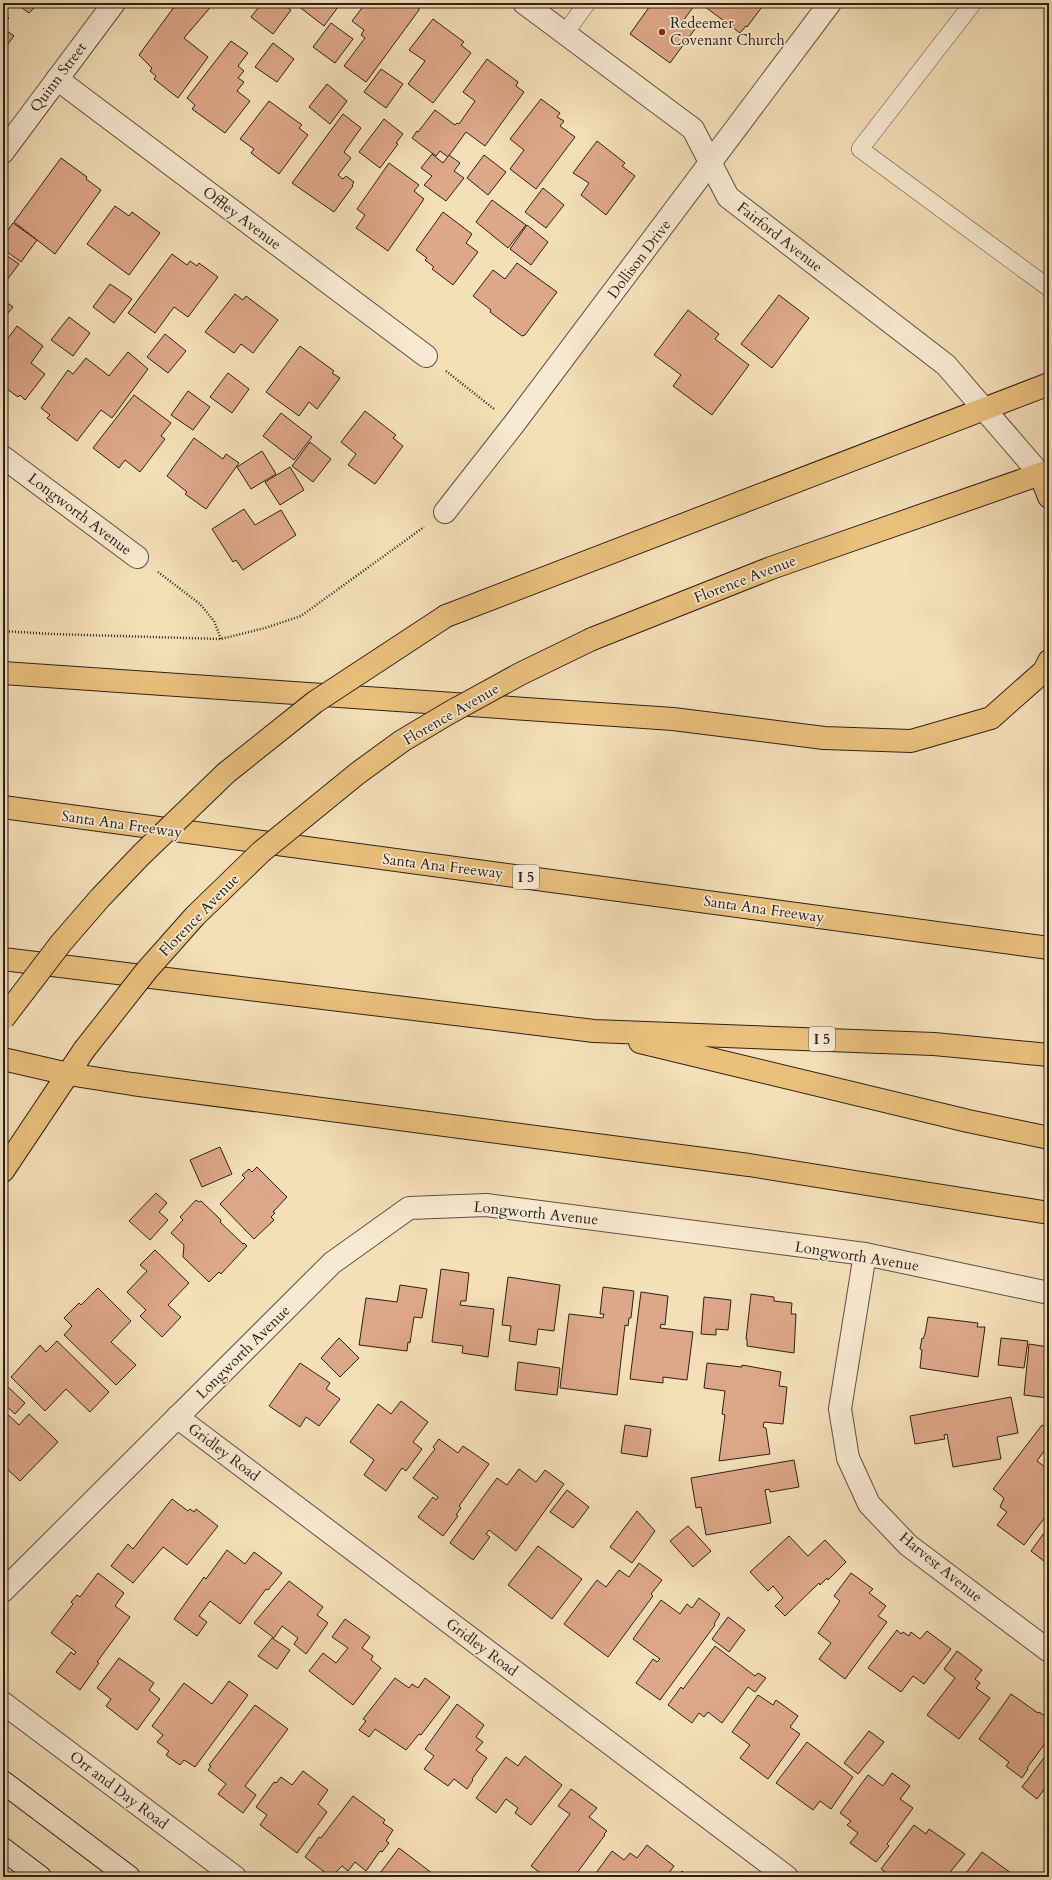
<svg xmlns="http://www.w3.org/2000/svg" width="1052" height="1880" font-family="Cardo,serif">
<rect width="100%" height="100%" fill="#f4dfb9"/>
<filter id="stains"><feTurbulence type="fractalNoise" baseFrequency=".005" numOctaves="4"/><feColorMatrix values="0 0 0 0 .2 0 0 0 0 .09 0 0 0 0 .02 0 0 0 .5 -.17"/></filter>
<radialGradient id="worn" r=".72"><stop offset=".6" stop-color="#630" stop-opacity="0"/><stop offset="1" stop-color="#630" stop-opacity=".3"/></radialGradient>
<g fill="#dda789" stroke="#2d2119">
<polygon points="15,3 39,3 29,13"/>
<polygon points="177,3 214,3 184,38 208,57 178,98 154,79 156,76 150,71 152,68 139,55"/>
<polygon points="262,3 282,3 291,10 273,34 251,17"/>
<polygon points="299,3 341,3 324,26 297,5"/>
<polygon points="360,3 413,3 419,8 419,10 366,82 344,66 365,38 361,35 364,30 352,21 362,8 359,5"/>
<polygon points="652,3 696,3 683,21 695,29 670,63 630,34"/>
<polygon points="700,3 765,3 747,27 746,26 740,33"/>
<polygon points="3,14 9,18 3,25"/>
<polygon points="433,19 464,42 461,45 471,53 433,103 408,84 425,61 409,50"/>
<polygon points="331,23 353,39 335,63 313,47"/>
<polygon points="3,28 14,36 3,50"/>
<polygon points="231,41 248,53 238,66 244,71 238,78 244,82 237,91 250,101 225,133 192,109 195,105 187,98"/>
<polygon points="273,43 294,59 277,82 255,67"/>
<polygon points="487,59 518,82 516,86 524,92 485,146 466,132 448,157 440,151 436,156 412,138 417,131 418,132 435,110 455,125 457,123 459,124 475,101 463,92"/>
<polygon points="381,69 403,84 386,108 364,92"/>
<polygon points="327,84 347,101 330,124 309,107"/>
<polygon points="541,99 560,113 557,117 564,121 560,126 575,137 536,189 510,169 524,150 510,139"/>
<polygon points="269,101 302,125 299,128 308,135 279,174 251,153 254,149 240,139"/>
<polygon points="343,114 361,128 344,152 351,158 338,175 343,179 346,176 354,182 352,185 353,186 334,212 292,183"/>
<polygon points="384,119 403,134 396,143 398,144 380,168 359,152"/>
<polygon points="597,141 625,163 622,166 635,176 606,215 581,195 589,183 573,173"/>
<polygon points="432,154 443,163 449,155 460,163 454,171 464,178 446,201 424,185 432,176 421,168"/>
<polygon points="484,155 506,172 488,195 467,178"/>
<polygon points="61,158 87,177 86,179 101,190 55,254 14,222"/>
<polygon points="389,163 419,185 414,191 424,199 388,251 356,228 365,215 357,209"/>
<polygon points="543,188 564,205 546,228 525,212"/>
<polygon points="492,200 526,225 508,248 476,222"/>
<polygon points="115,206 129,216 132,212 160,233 129,275 87,244"/>
<polygon points="443,212 472,234 466,243 478,252 453,285 432,269 434,267 425,260 427,258 416,250"/>
<polygon points="13,223 37,240 21,262 3,249 3,237"/>
<polygon points="527,225 548,242 531,265 510,249"/>
<polygon points="3,253 19,264 3,285"/>
<polygon points="172,254 187,265 190,261 197,266 199,263 218,277 188,317 174,307 155,333 128,313"/>
<polygon points="517,263 557,292 525,335 522,336 490,312 491,310 473,296 493,270 505,279"/>
<polygon points="110,284 132,299 114,323 93,307"/>
<polygon points="235,294 243,300 246,296 278,320 253,353 241,344 234,353 205,332"/>
<polygon points="779,295 809,318 772,368 741,344"/>
<polygon points="3,300 13,307 3,319"/>
<polygon points="688,310 719,334 715,339 749,365 712,415 673,386 681,375 654,355"/>
<polygon points="69,317 90,333 73,356 51,340"/>
<polygon points="17,326 43,346 31,363 45,374 25,400 20,395 18,397 3,386 3,345"/>
<polygon points="165,334 186,351 168,373 147,357"/>
<polygon points="300,346 334,371 332,373 340,378 317,409 309,402 299,416 266,392"/>
<polygon points="128,352 148,369 112,418 101,410 77,441 47,418 50,415 41,408 68,370 73,374 86,358 109,376"/>
<polygon points="228,373 249,389 232,413 210,397"/>
<polygon points="188,391 210,407 193,430 171,415"/>
<polygon points="134,395 171,423 161,436 165,439 140,472 125,460 119,468 93,448"/>
<polygon points="365,411 396,435 393,438 403,446 375,484 348,465 356,454 341,442"/>
<polygon points="281,413 312,437 294,460 263,436"/>
<polygon points="194,438 223,459 226,454 239,463 206,509 185,494 187,492 167,476"/>
<polygon points="310,442 331,459 313,482 292,466"/>
<polygon points="262,451 276,474 251,489 237,467"/>
<polygon points="290,467 304,490 280,505 265,482"/>
<polygon points="244,509 255,525 281,510 296,535 243,570 236,560 233,562 212,529"/>
<polygon points="220,1147 232,1174 202,1187 190,1160"/>
<polygon points="257,1167 287,1197 273,1212 275,1213 271,1217 274,1220 254,1239 220,1204 245,1178 242,1175 249,1169 252,1172"/>
<polygon points="156,1193 167,1203 159,1212 168,1220 150,1240 129,1221"/>
<polygon points="196,1200 199,1202 201,1201 221,1220 220,1222 243,1244 244,1243 247,1246 221,1274 219,1272 209,1282 183,1257 184,1245 171,1233 183,1220 180,1217"/>
<polygon points="155,1250 189,1283 168,1305 181,1317 162,1337 140,1316 146,1310 127,1292 147,1271 140,1265"/>
<polygon points="441,1269 469,1273 466,1301 461,1301 460,1305 494,1309 488,1357 462,1353 463,1346 432,1342"/>
<polygon points="508,1277 560,1285 554,1331 538,1329 536,1345 509,1341 511,1326 502,1325"/>
<polygon points="400,1285 427,1289 422,1318 414,1317 410,1343 408,1342 407,1351 359,1345 366,1298 397,1302"/>
<polygon points="603,1287 634,1291 631,1318 629,1318 628,1326 625,1325 617,1395 560,1388 569,1314 603,1318 604,1314 600,1314"/>
<polygon points="98,1288 131,1321 111,1342 136,1365 116,1385 64,1335 72,1326 64,1318 79,1303 81,1305"/>
<polygon points="641,1292 668,1296 665,1325 661,1324 660,1328 693,1332 687,1380 663,1377 663,1383 630,1379"/>
<polygon points="751,1294 774,1297 774,1301 792,1303 791,1314 796,1314 794,1353 747,1346 747,1339 746,1339"/>
<polygon points="704,1297 731,1300 728,1330 716,1329 716,1335 701,1334"/>
<polygon points="928,1317 978,1323 977,1327 985,1327 978,1377 920,1368 922,1350 920,1349 922,1338 923,1339 925,1334"/>
<polygon points="339,1338 359,1358 340,1377 321,1358"/>
<polygon points="1001,1338 1028,1341 1024,1368 998,1365"/>
<polygon points="57,1341 109,1392 90,1412 66,1389 45,1411 11,1377 40,1345 46,1352"/>
<polygon points="1029,1344 1049,1347 1048,1398 1024,1395"/>
<polygon points="518,1362 560,1368 557,1395 515,1390"/>
<polygon points="300,1363 330,1383 326,1389 340,1399 319,1426 306,1417 300,1427 269,1406"/>
<polygon points="707,1363 742,1367 742,1365 781,1372 779,1386 787,1387 783,1424 764,1422 763,1427 766,1428 770,1454 719,1461 725,1415 722,1414 725,1391 704,1388"/>
<polygon points="3,1378 8,1382 6,1385 25,1403 15,1414 3,1403"/>
<polygon points="1011,1397 1018,1433 997,1437 1001,1459 953,1467 947,1434 944,1435 945,1439 915,1444 910,1416"/>
<polygon points="401,1401 428,1422 413,1442 422,1449 406,1471 402,1468 386,1491 364,1475 374,1460 350,1442 378,1404 391,1414"/>
<polygon points="5,1412 19,1425 29,1414 58,1442 20,1481 3,1465 3,1414"/>
<polygon points="625,1425 651,1429 647,1457 621,1453"/>
<polygon points="1042,1425 1049,1430 1049,1444 1037,1461 1049,1470 1049,1512 1024,1545 997,1525 1007,1512 1000,1507 1004,1498 993,1489"/>
<polygon points="439,1439 458,1453 463,1446 489,1464 459,1506 461,1508 456,1515 458,1516 443,1536 418,1517 433,1497 436,1500 438,1497 413,1478 435,1449 433,1447"/>
<polygon points="794,1460 799,1487 770,1492 769,1489 765,1490 771,1523 706,1535 701,1507 696,1508 691,1478"/>
<polygon points="519,1469 536,1482 545,1470 564,1484 516,1551 489,1530 486,1534 490,1537 473,1560 450,1543 497,1478 507,1485"/>
<polygon points="3,1485 8,1490 3,1496"/>
<polygon points="567,1490 589,1507 573,1528 550,1512"/>
<polygon points="172,1499 188,1511 190,1509 194,1512 196,1509 218,1526 187,1565 163,1547 133,1583 111,1566 128,1544 133,1549"/>
<polygon points="637,1511 655,1531 632,1563 610,1547"/>
<polygon points="688,1526 711,1551 693,1567 670,1541"/>
<polygon points="1049,1531 1049,1565 1031,1551 1044,1533 1046,1535"/>
<polygon points="789,1536 808,1556 825,1540 846,1562 828,1580 827,1578 820,1585 819,1583 785,1616 775,1606 783,1598 773,1586 768,1591 750,1572"/>
<polygon points="538,1546 582,1579 552,1619 508,1585"/>
<polygon points="227,1550 245,1564 254,1552 282,1573 268,1590 266,1589 240,1624 210,1601 199,1616 207,1622 197,1636 174,1619 204,1577 206,1579"/>
<polygon points="639,1563 662,1580 651,1594 653,1596 608,1657 564,1624 597,1580 606,1587 619,1570 629,1577"/>
<polygon points="98,1573 124,1593 115,1606 130,1617 97,1662 99,1663 80,1690 56,1672 71,1652 74,1655 76,1652 51,1633 73,1604 71,1602 77,1595 80,1597"/>
<polygon points="851,1573 873,1589 869,1593 886,1606 878,1616 887,1622 845,1679 819,1659 831,1643 818,1633 840,1601 834,1596"/>
<polygon points="289,1581 323,1607 317,1615 328,1623 306,1654 294,1644 298,1638 282,1626 274,1638 254,1623"/>
<polygon points="699,1598 720,1614 714,1624 715,1625 660,1700 636,1683 653,1659 657,1662 660,1659 633,1639 661,1600 680,1614 687,1604 692,1608"/>
<polygon points="728,1617 745,1630 729,1652 712,1639"/>
<polygon points="345,1619 370,1637 362,1648 373,1656 371,1660 381,1668 353,1705 309,1671 323,1653 336,1663 348,1648 332,1637"/>
<polygon points="897,1630 901,1634 903,1632 909,1636 911,1632 920,1639 927,1631 951,1649 924,1684 913,1676 901,1692 868,1668"/>
<polygon points="272,1638 290,1650 277,1669 258,1656"/>
<polygon points="715,1646 755,1676 758,1673 766,1678 755,1692 748,1687 722,1723 708,1712 704,1717 699,1713 692,1723 668,1705 681,1687 683,1689"/>
<polygon points="957,1651 982,1670 975,1679 980,1683 976,1688 990,1698 959,1739 927,1715 955,1678 944,1669"/>
<polygon points="119,1658 154,1683 149,1690 160,1699 137,1730 106,1706 111,1699 97,1688"/>
<polygon points="395,1678 409,1688 412,1684 418,1688 425,1678 450,1697 421,1735 419,1734 406,1750 375,1729 369,1737 359,1730 366,1721 363,1719"/>
<polygon points="229,1681 248,1695 195,1767 184,1760 180,1765 166,1755 169,1751 157,1742 163,1735 152,1726 184,1683 212,1704"/>
<polygon points="1011,1694 1038,1713 1039,1712 1049,1719 1049,1738 1027,1768 1028,1769 1022,1778 1006,1766 1009,1762 979,1739"/>
<polygon points="758,1695 773,1705 776,1700 798,1716 790,1727 800,1734 768,1779 740,1758 750,1745 732,1732"/>
<polygon points="457,1704 484,1725 476,1737 483,1742 476,1750 487,1758 472,1779 473,1780 467,1789 454,1779 448,1786 424,1769 434,1756 425,1749"/>
<polygon points="255,1705 288,1729 245,1786 256,1795 243,1813 218,1794 226,1784 208,1770 211,1766 209,1765"/>
<polygon points="869,1731 884,1742 858,1774 844,1763"/>
<polygon points="807,1742 853,1777 831,1809 820,1801 813,1810 776,1783"/>
<polygon points="1049,1751 1049,1783 1037,1799 1022,1787"/>
<polygon points="525,1756 562,1785 531,1825 515,1813 518,1808 506,1799 496,1813 476,1798 506,1757 518,1766"/>
<polygon points="303,1771 328,1790 318,1804 327,1812 297,1853 260,1825 267,1815 256,1807 274,1782 276,1783 281,1777 292,1785"/>
<polygon points="892,1773 910,1786 900,1799 913,1808 887,1844 889,1846 876,1862 850,1843 858,1833 847,1825 851,1821 840,1813 868,1775 883,1786"/>
<polygon points="571,1789 597,1808 589,1817 607,1831 604,1834 605,1835 574,1877 546,1877 531,1866 570,1814 558,1806"/>
<polygon points="353,1796 385,1820 383,1823 393,1830 386,1841 389,1843 382,1852 380,1851 366,1871 355,1862 348,1871 342,1866 331,1877 305,1857 319,1837 321,1838"/>
<polygon points="914,1825 926,1834 929,1829 965,1854 946,1877 904,1877 897,1872 892,1877 881,1869"/>
<polygon points="647,1845 674,1866 666,1877 593,1877 612,1851 624,1860 630,1853 637,1858"/>
<polygon points="399,1848 437,1877 377,1877"/>
<polygon points="982,1852 1015,1876 1013,1877 963,1877"/>
<polygon points="682,1871 689,1877 678,1877"/>
</g>
<g fill="none" stroke-linecap="round" stroke-linejoin="round">
<g stroke="#5f5041" stroke-width="18">
<g id="service">
<polyline points="973,3 860,149 1049,288"/>
<polyline points="565,33 587,3"/>
</g>
</g>
<g stroke="#5f5041" stroke-width="24">
<g id="minor">
<polyline points="57,79 426,356"/>
<polyline points="3,152 114,3"/>
<polyline points="3,457 137,557"/>
<polyline points="445,512 514,424 830,3"/>
<polyline points="865,1254 840,1409 848,1458 869,1504 908,1545 1049,1651"/>
<polyline points="177,1417 787,1877"/>
<polyline points="3,1591 332,1263 409,1208 486,1205 865,1254 1049,1293"/>
<polyline points="3,1703 235,1877"/>
</g>
</g>
<g stroke="#5f5041" stroke-width="24">
<polyline id="tertiary" points="524,3 693,129 728,197 946,365 1040,474"/>
</g>
<g stroke="#2d2119" stroke-width="24">
<g id="secondary">
<polyline points="3,1782 129,1877"/>
<polyline points="3,1849 40,1877"/>
</g>
</g>
<g stroke="#2d2119" stroke-width="24">
<g id="primary">
<polyline points="446,616 1049,384"/>
<polyline points="592,639 771,568 1049,471"/>
<polyline points="3,1171 84,1050"/>
</g>
</g>
<g stroke="#2d2119" stroke-width="24">
<g id="motorway">
<polyline points="1040,474 1049,497"/>
<polyline points="3,673 673,719 824,738 911,741 991,718 1044,671 1049,661"/>
<polyline points="3,807 1049,948"/>
<polyline points="3,959 594,1031 934,1044 1049,1055"/>
<polyline points="640,1042 968,1121 1049,1138"/>
<polyline points="3,1059 68,1074 132,1084 749,1165 1049,1213"/>
</g>
</g>
<g stroke="#2d2119" stroke-width="2.5" stroke-dasharray="1 2" stroke-linecap="butt">
<polyline points="446,371 494,409"/>
<polyline points="158,572 200,604 214,621 221,639"/>
<polyline points="3,631 51,634 221,639 265,628 301,616 424,527"/>
</g>
<use href="#service" stroke="#f8ead2" stroke-width="17"/>
<use href="#minor" stroke="#f8ead2" stroke-width="22"/>
<use href="#tertiary" stroke="#f8ead2" stroke-width="22"/>
<use href="#secondary" stroke="#f8ead2" stroke-width="22"/>
<use href="#primary" stroke="#eac07c" stroke-width="22"/>
<use href="#motorway" stroke="#eac07c" stroke-width="22"/>
<g stroke="#2d2119" stroke-width="24" stroke-linecap="butt">
<g id="primary-bridge">
<polyline points="3,1019 61,943 100,898 141,855 226,773 315,702 446,616"/>
<polyline points="84,1050 147,970 195,916 261,852 358,773 402,741 449,713 520,674 592,639"/>
</g>
</g>
<use href="#primary-bridge" stroke="#eac07c" stroke-width="22"/>
</g>
<circle fill="#8f2418" stroke="#f8ead2" stroke-width="1.5" cx="662" cy="32" r="4"/>
<g text-anchor="middle" stroke-width="3.5" stroke-linejoin="round" paint-order="stroke">
<g fill="#f8ead2" stroke="#6a5d50" stroke-width="1">
<rect x="513" y="865" width="26" height="24" rx="3"/>
<rect x="809" y="1027" width="26" height="24" rx="3"/>
</g>
<g font-size="14" font-weight="bold" fill="#2d2119">
<text x="526" y="882">I 5</text>
<text x="822" y="1044">I 5</text>
</g>
<g font-size="15" fill="#2d2119" stroke="#f8ead2" text-anchor="start">
<text x="670" y="28">Redeemer<tspan x="670" dy="17">Covenant Church</tspan></text>
</g>
<g font-size="15" fill="#2d2119" stroke="#f8ead2">
<text transform="translate(58 77) rotate(-53)" y="5">Quinn Street</text>
<text transform="translate(242 218) rotate(37)" y="5">Offley Avenue</text>
<text transform="translate(780 237) rotate(38)" y="5">Fairford Avenue</text>
<text transform="translate(639 259) rotate(-53)" y="5">Dollison Drive</text>
<text transform="translate(80 514) rotate(37)" y="5">Longworth Avenue</text>
<text transform="translate(745 579) rotate(-21)" y="5">Florence Avenue</text>
<text transform="translate(451 714) rotate(-30)" y="5">Florence Avenue</text>
<text transform="translate(122 824) rotate(8)" y="5">Santa Ana Freeway</text>
<text transform="translate(443 866) rotate(7)" y="5">Santa Ana Freeway</text>
<text transform="translate(764 909) rotate(8)" y="5">Santa Ana Freeway</text>
<text transform="translate(199 915) rotate(-46)" y="5">Florence Avenue</text>
<text transform="translate(536 1213) rotate(6)" y="5">Longworth Avenue</text>
<text transform="translate(857 1256) rotate(9)" y="5">Longworth Avenue</text>
<text transform="translate(243 1352) rotate(-45)" y="5">Longworth Avenue</text>
<text transform="translate(224 1452) rotate(37)" y="5">Gridley Road</text>
<text transform="translate(941 1567) rotate(39)" y="5">Harvest Avenue</text>
<text transform="translate(482 1647) rotate(37)" y="5">Gridley Road</text>
<text transform="translate(119 1790) rotate(37)" y="5">Orr and Day Road</text>
</g>
</g>
<rect width="1052" height="1880" fill="none" stroke="#f4dfb9" stroke-width="16"/>
<rect x="4" y="4" width="1044" height="1872" fill="none" stroke="#2d2119" stroke-width="2"/>
<rect x="8" y="8" width="1036" height="1864" fill="none" stroke="#2d2119"/>
<rect width="100%" height="100%" filter="url(#stains)"/>
<rect width="100%" height="100%" fill="url(#worn)"/>
</svg>
